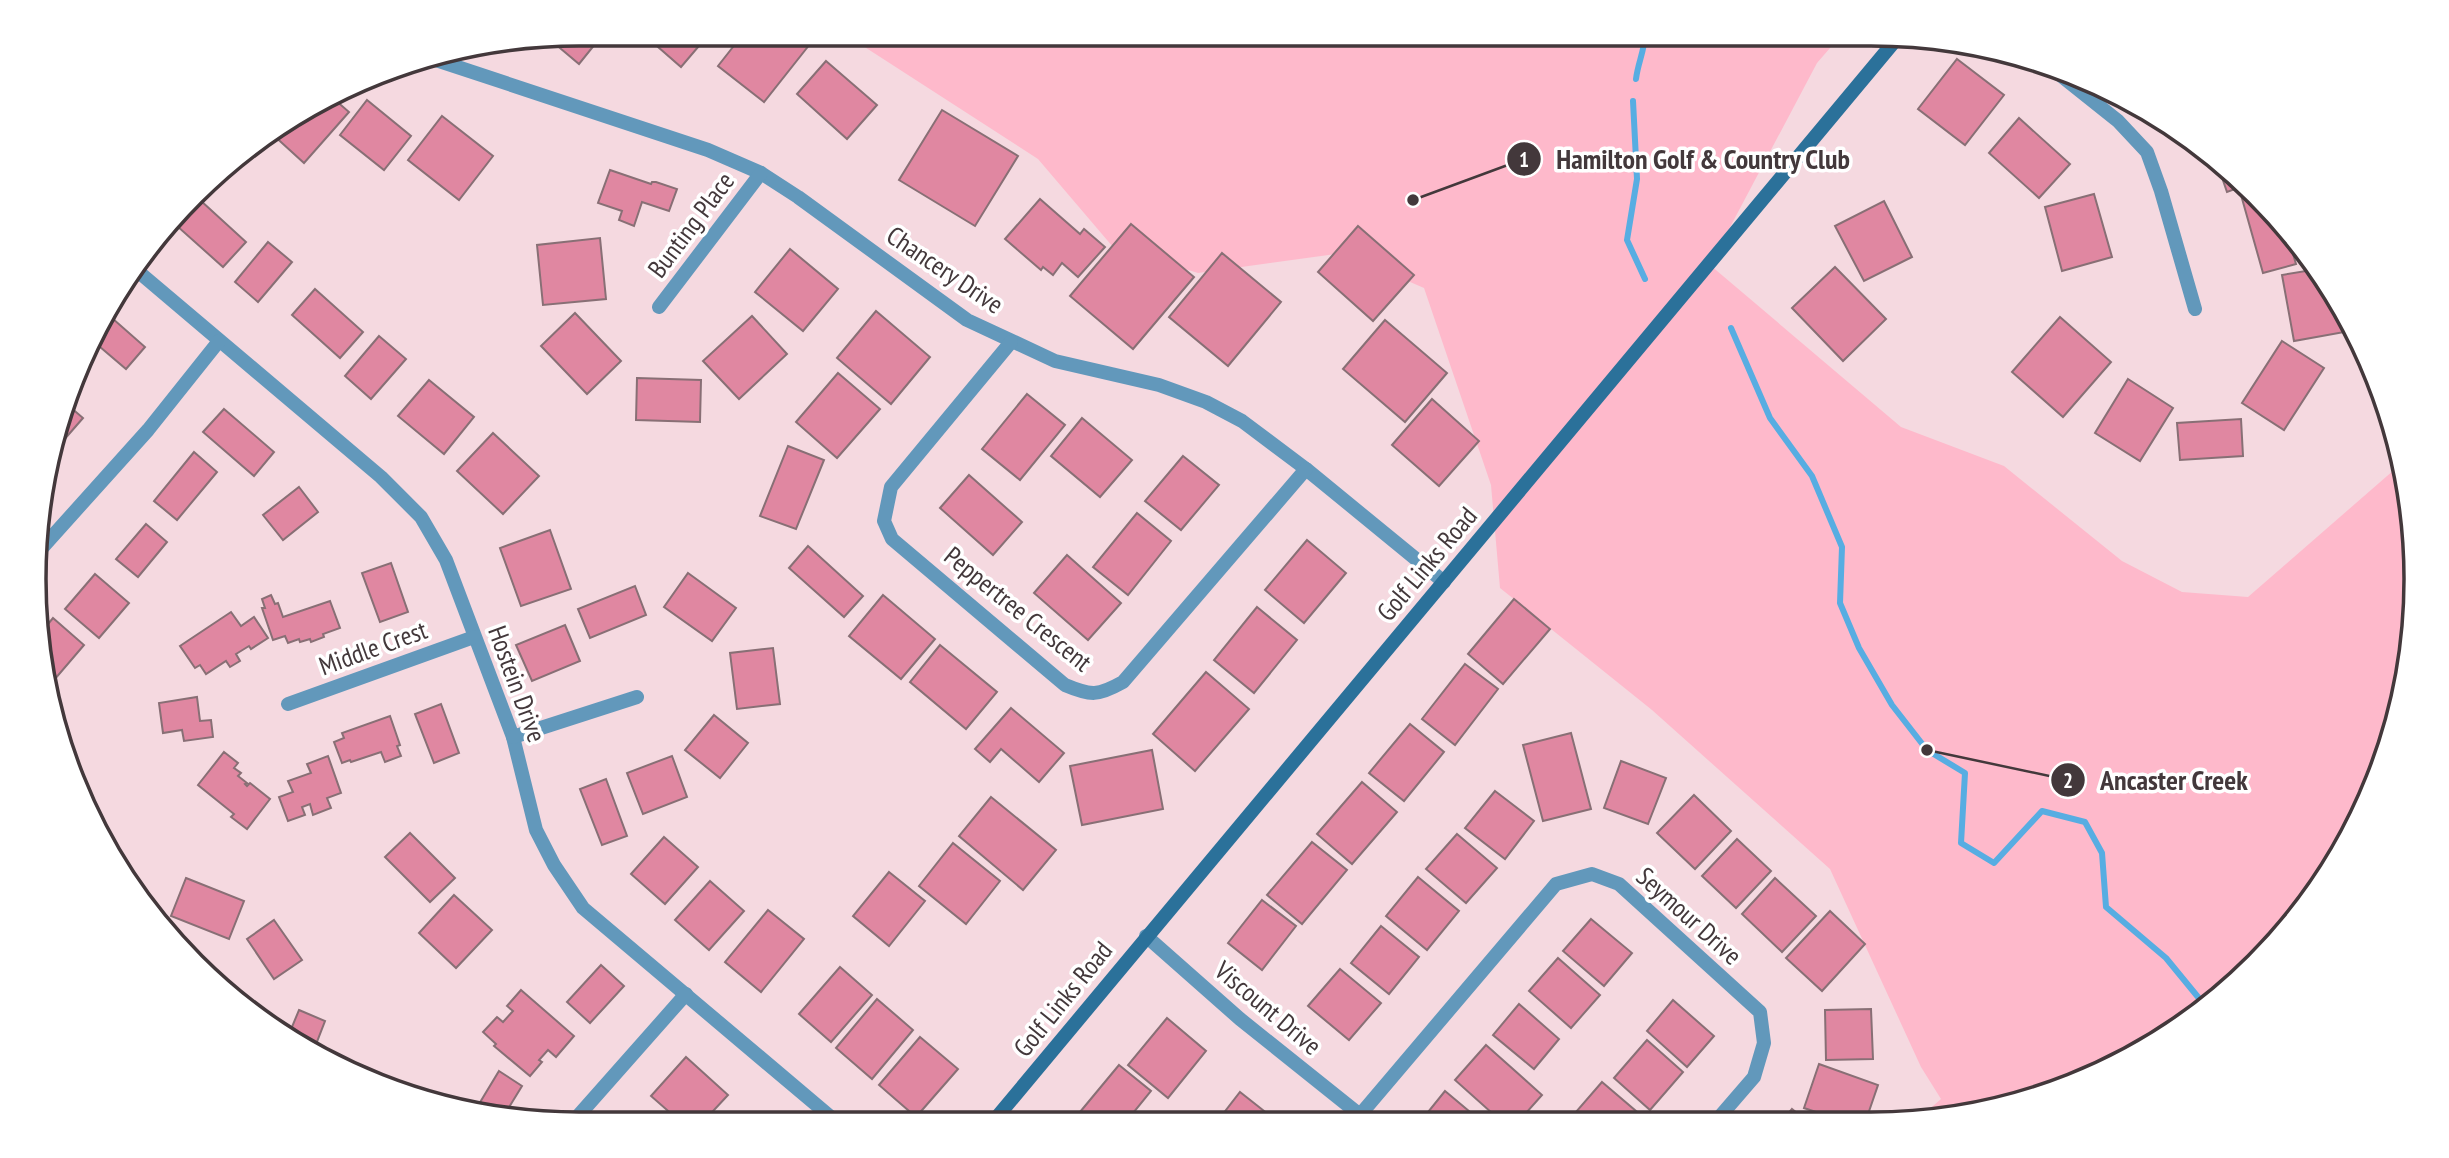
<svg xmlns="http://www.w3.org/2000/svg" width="2449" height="1158" font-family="'PT Sans Narrow',sans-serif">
<rect width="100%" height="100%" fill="#f5d9e0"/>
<polygon fill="#feb9cb" points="843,33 1843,33 1817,63 1710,265 1901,427 2004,466 2122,561 2182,592 2248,597 2402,463 2405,473 2416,579 2405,686 2374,788 2303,912 2203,1012 2079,1083 1942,1120 1917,1120 1941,1099 1921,1067 1830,869 1652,710 1500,588 1491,485 1424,288 1343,253 1198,273 1113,247 1038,159"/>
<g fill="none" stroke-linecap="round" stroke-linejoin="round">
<g stroke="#57ade2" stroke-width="6">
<path d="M1636,79C1638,62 1645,50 1645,33"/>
<polyline points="1633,101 1637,179 1627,240 1645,279"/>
<polyline points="1731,328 1770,418 1812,476 1842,547 1840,603 1859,648 1892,705 1927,750 1965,773 1961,843 1994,863 2042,811 2085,822 2102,853 2106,907 2166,958 2207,1008"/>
</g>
</g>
<g fill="#e087a1" stroke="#886f75" stroke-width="2">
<polygon points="579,33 604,33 579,64 548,38"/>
<polygon points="642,33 710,33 681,67"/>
<polygon points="744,33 796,33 810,44 764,102 718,66"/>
<polygon points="1957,59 2004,95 1965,145 1918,109"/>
<polygon points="826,61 877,105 847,139 797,94"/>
<polygon points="334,99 349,112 304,163 271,133"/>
<polygon points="367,100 411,136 384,170 340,135"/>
<polygon points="942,110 1018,156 975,226 899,180"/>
<polygon points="442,116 493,156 459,200 408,160"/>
<polygon points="2019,118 2070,164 2039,198 1989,153"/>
<polygon points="2216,160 2246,185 2227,192"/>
<polygon points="610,170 651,184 652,182 656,182 677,189 669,211 642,202 634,226 619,220 622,211 598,203"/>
<polygon points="2254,191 2286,230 2296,264 2263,273 2241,195"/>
<polygon points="2094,194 2112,257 2062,271 2045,207"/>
<polygon points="1040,199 1080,234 1084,229 1105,247 1078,277 1062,263 1053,275 1043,267 1041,270 1005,239"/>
<polygon points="200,200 246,242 223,267 177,226"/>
<polygon points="1884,201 1912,257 1864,281 1835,226"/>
<polygon points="1131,224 1194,277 1133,349 1070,296"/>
<polygon points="1358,226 1414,275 1373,321 1318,272"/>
<polygon points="600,238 606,299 543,305 537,245"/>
<polygon points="268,242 292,262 258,302 235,282"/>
<polygon points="790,249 838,289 803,331 755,292"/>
<polygon points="1222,253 1281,302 1228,366 1169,317"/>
<polygon points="1835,267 1886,319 1843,361 1792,308"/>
<polygon points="2318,269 2349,323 2350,331 2294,341 2282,275"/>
<polygon points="315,289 363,332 340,358 292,315"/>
<polygon points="104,311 145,347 126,369 93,341"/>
<polygon points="876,311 930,357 891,404 837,358"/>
<polygon points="575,313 621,361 587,394 541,346"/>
<polygon points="752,316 787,354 739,399 703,361"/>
<polygon points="2060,317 2111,362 2063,417 2012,372"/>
<polygon points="1385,320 1447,373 1405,422 1343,369"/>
<polygon points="379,336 406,359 371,399 345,376"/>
<polygon points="2282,341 2324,368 2284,430 2242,403"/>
<polygon points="838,373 880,409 837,458 796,422"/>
<polygon points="637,378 701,380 700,422 636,420"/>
<polygon points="2128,379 2173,408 2140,461 2095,433"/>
<polygon points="429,380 474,417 444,454 398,416"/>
<polygon points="1027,394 1065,425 1020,480 982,449"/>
<polygon points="1432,399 1479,441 1439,486 1392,445"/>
<polygon points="69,406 83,418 49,457"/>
<polygon points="224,409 274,452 254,476 203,432"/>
<polygon points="1082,418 1132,460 1100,497 1051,456"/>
<polygon points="2241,419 2243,456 2180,460 2177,423"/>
<polygon points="493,433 539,476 503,514 457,471"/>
<polygon points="788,446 824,460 796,529 760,516"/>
<polygon points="194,452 217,472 177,520 154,501"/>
<polygon points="1183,456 1219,485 1181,530 1145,501"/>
<polygon points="969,475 1022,522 993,555 940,508"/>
<polygon points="299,487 318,512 283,540 263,515"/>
<polygon points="1137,513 1171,541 1128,595 1093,567"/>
<polygon points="146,524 167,542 138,577 116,559"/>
<polygon points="550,530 571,589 521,606 500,548"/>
<polygon points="1307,540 1346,573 1304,623 1265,590"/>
<polygon points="808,546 863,596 844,617 789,568"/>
<polygon points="1067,555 1121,603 1088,640 1034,593"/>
<polygon points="391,563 408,612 380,622 362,573"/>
<polygon points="688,573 736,608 712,641 664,607"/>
<polygon points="95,574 129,603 99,638 65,609"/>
<polygon points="635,586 646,615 590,638 578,609"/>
<polygon points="271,595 275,604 278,603 283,617 330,601 340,628 323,634 324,637 311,642 310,639 300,642 299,639 288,643 285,636 273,640 262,608 265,608 262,599"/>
<polygon points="883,595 935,639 901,679 849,636"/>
<polygon points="1514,599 1550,629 1503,684 1468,654"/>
<polygon points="1257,607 1297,640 1254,693 1214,660"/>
<polygon points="231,612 241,626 254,617 268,638 251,649 249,646 236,654 240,661 230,667 226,661 206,674 200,665 195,668 180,646"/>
<polygon points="53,618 84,645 49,686 39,653 46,644 38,636"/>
<polygon points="565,625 580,661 532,681 516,645"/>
<polygon points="940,645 997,692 966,729 910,682"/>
<polygon points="773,648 780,704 737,709 730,653"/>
<polygon points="1465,664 1498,689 1455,745 1422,719"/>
<polygon points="1206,672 1249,709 1195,771 1153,734"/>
<polygon points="197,697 200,721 211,720 213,737 184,741 182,730 163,733 159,703"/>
<polygon points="441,704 459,753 434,763 415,714"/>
<polygon points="1011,708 1064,753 1039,782 1001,749 990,762 975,749"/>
<polygon points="714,715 748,743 720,778 685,750"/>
<polygon points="390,716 400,745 397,746 401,756 385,762 381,752 351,762 350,760 342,763 334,742 344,738 342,733"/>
<polygon points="1410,724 1444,752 1404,801 1369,773"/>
<polygon points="1571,733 1591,809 1543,821 1523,745"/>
<polygon points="1152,750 1163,809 1082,825 1070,766"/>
<polygon points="224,752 238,763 234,768 241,773 238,776 247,783 245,784 247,786 250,783 270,799 247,829 231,817 234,814 198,785"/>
<polygon points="328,756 341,793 327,798 331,808 313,815 310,804 302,807 305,815 288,821 279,797 293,792 288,781 311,773 307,764"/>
<polygon points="672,756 687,797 643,814 627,773"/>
<polygon points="1621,761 1666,778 1648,824 1604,808"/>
<polygon points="606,779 627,836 602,845 580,789"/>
<polygon points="1362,782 1397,812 1352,864 1317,834"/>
<polygon points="1495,791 1534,821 1505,859 1465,828"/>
<polygon points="1694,795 1731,831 1695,869 1657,833"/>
<polygon points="991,797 1056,850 1023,890 959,836"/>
<polygon points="410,833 455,878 430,902 385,857"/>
<polygon points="1457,834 1497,868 1466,903 1426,869"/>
<polygon points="664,837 698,867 665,904 631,874"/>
<polygon points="1737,839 1771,871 1736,908 1702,876"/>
<polygon points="1312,842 1347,870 1302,924 1267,895"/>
<polygon points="953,843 1000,881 966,924 919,886"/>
<polygon points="122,858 152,904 150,905 118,860"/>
<polygon points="889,872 925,901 889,946 853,916"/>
<polygon points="1418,877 1459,911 1427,950 1386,916"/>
<polygon points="186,878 244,901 229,939 171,916"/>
<polygon points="1775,878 1816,916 1782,952 1742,914"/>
<polygon points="710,881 744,911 709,950 675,920"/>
<polygon points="454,895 492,930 456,968 419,933"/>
<polygon points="1262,900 1296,926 1262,970 1228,943"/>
<polygon points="768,910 804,939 761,992 725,962"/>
<polygon points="1830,911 1865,944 1822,991 1786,958"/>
<polygon points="1591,919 1632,953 1604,986 1563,951"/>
<polygon points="274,920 302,960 274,979 247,939"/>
<polygon points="1381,926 1419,957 1389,994 1351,963"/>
<polygon points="1558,958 1600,995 1571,1028 1529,991"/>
<polygon points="601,965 624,986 590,1023 567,1002"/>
<polygon points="840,967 872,995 831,1042 799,1014"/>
<polygon points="1340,969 1381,1003 1349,1040 1308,1006"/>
<polygon points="521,990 574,1036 556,1057 548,1050 539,1060 542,1062 530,1076 494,1046 496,1044 483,1032 497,1017 503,1022 513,1011 507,1006"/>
<polygon points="877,999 913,1030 872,1079 836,1048"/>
<polygon points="1673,1000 1714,1036 1687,1067 1647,1031"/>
<polygon points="1519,1004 1559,1039 1534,1069 1493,1035"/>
<polygon points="1871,1009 1873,1059 1826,1060 1825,1010"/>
<polygon points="299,1010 325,1021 313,1052 287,1039"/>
<polygon points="1167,1018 1206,1051 1168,1098 1128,1065"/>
<polygon points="920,1037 958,1069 916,1117 879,1085"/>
<polygon points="1647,1040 1683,1072 1650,1110 1614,1078"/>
<polygon points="1486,1045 1542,1095 1519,1121 1502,1122 1455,1080"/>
<polygon points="686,1057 728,1095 701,1124 683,1124 651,1096"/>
<polygon points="1819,1064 1878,1085 1866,1120 1840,1120 1804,1108"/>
<polygon points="1119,1065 1151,1091 1125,1123 1093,1123 1080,1112"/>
<polygon points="499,1071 522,1086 503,1117 473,1114"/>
<polygon points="1602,1082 1643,1117 1640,1121 1585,1121 1575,1113"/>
<polygon points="1445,1091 1482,1122 1420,1122"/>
<polygon points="1240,1092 1278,1122 1216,1123"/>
<polygon points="1792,1109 1806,1120 1782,1121"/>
</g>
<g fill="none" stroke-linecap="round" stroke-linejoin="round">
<g stroke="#6298bb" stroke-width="14">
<polyline points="430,58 708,150 761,173 798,197 967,320 1055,361 1159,385 1206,402 1242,421 1306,469 1444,582"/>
<polyline points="2049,66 2118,121 2147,152 2161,191 2195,309"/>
<polyline points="134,268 381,477 421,517 446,560 513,737 536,830 554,865 583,908 839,1124"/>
<polyline points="659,307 761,173"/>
<path d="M1011,342L891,487L884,521L892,539L1065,685C1091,696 1098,696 1123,682L1306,469"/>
<polyline points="41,549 148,430 219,341"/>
<polyline points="288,704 474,637"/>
<polyline points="513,737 637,697"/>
<polyline points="1146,936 1240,1019 1360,1115"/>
<polyline points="1354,1122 1556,884 1592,874 1619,884 1760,1012 1764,1043 1754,1077 1716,1121"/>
<polyline points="571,1124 686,994"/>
</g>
<polyline stroke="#2b719a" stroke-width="14" points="992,1123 1899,36"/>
</g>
<g text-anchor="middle" stroke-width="7" stroke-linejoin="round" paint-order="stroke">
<g font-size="26" fill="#43383b" stroke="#fff">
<text transform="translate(691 225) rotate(-53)" y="9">Bunting Place</text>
<text transform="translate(945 270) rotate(34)" y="9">Chancery Drive</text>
<text transform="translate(1427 564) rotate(-50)" y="9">Golf Links Road</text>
<text transform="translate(1018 609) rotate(39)" y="9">Peppertree Crescent</text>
<text transform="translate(373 648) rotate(-20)" y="9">Middle Crest</text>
<text transform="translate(517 684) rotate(70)" y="9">Hostein Drive</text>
<text transform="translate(1689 916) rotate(42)" y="9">Seymour Drive</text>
<text transform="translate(1063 999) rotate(-51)" y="9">Golf Links Road</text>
<text transform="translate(1268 1008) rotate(40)" y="9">Viscount Drive</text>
</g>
</g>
<path d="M0 0H2449V1158H0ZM579 46H1871A533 533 0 0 1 2404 579V579A533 533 0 0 1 1871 1112H579A533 533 0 0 1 46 579V579A533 533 0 0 1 579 46Z" fill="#fff" fill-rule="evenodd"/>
<path fill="none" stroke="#43383b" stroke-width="3.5" d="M579 46H1871A533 533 0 0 1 2404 579V579A533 533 0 0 1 1871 1112H579A533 533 0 0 1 46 579V579A533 533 0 0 1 579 46Z"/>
<path fill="none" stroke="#43383b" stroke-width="2.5" d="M1413 200L1524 159M1927 750L2068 780"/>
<g fill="#43383b" stroke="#fff" stroke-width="2.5">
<circle cx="1413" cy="200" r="7"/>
<circle cx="1927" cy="750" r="7"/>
<circle cx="1524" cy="159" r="18"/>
<circle cx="2068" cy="780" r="18"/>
</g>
<g font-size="21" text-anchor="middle" font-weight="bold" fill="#fff">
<text x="1524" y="167">1</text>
<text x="2068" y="788">2</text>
</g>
<g font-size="28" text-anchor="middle" font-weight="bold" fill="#43383b" stroke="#fff" stroke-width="7" stroke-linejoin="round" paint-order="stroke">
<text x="1703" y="169">Hamilton Golf &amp; Country Club</text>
<text x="2174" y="790">Ancaster Creek</text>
</g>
</svg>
